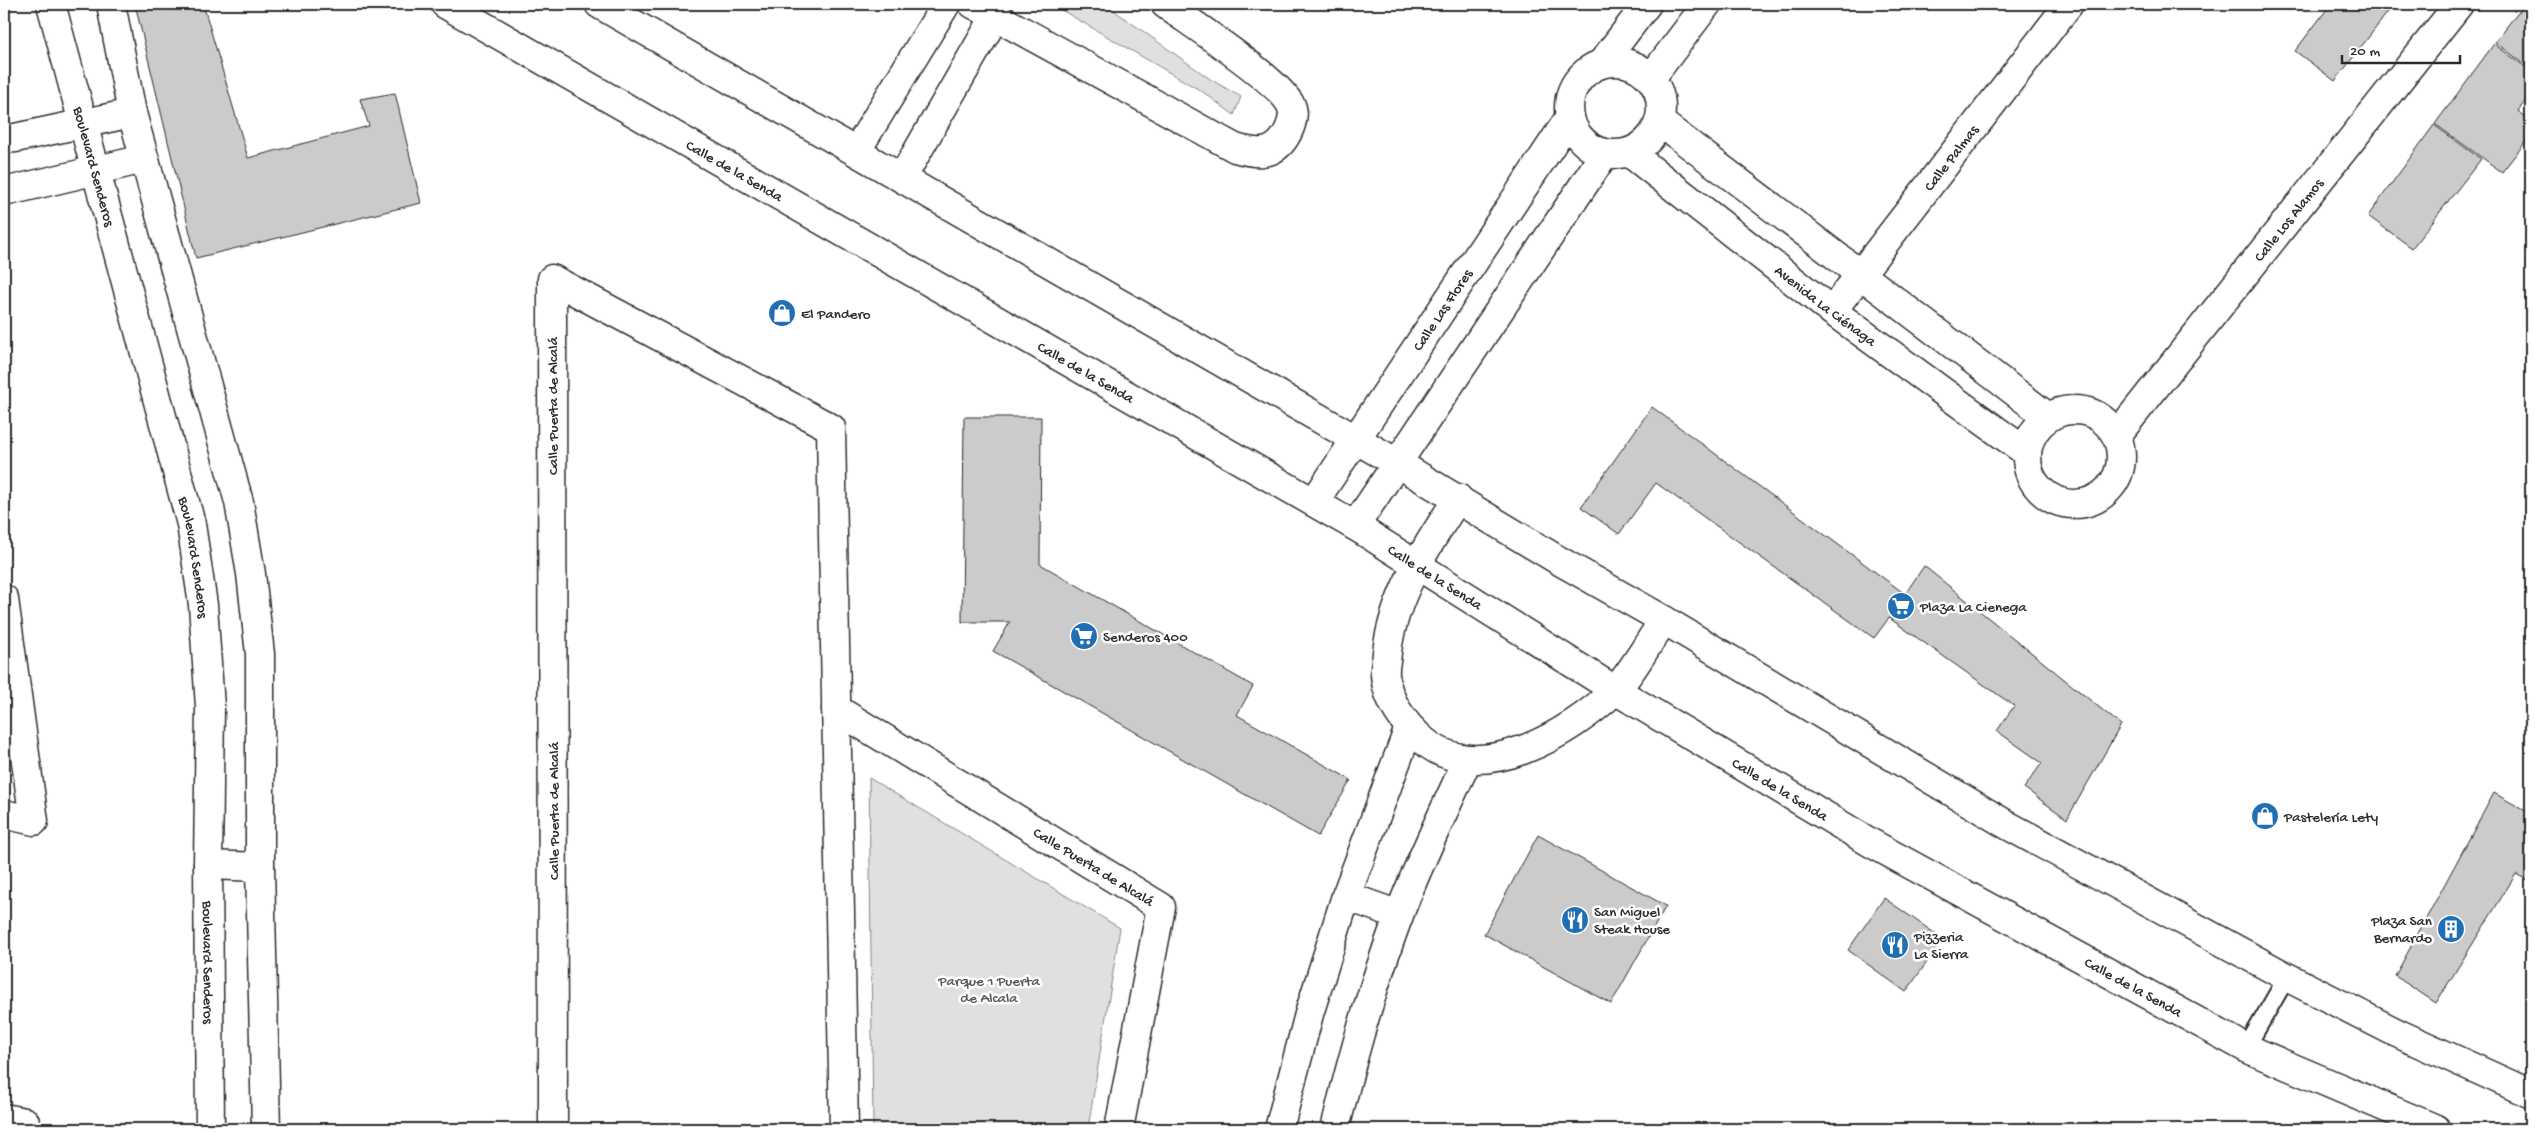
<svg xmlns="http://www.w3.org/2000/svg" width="2535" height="1133" font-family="'Gochi Hand',sans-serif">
<rect width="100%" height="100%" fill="#fff"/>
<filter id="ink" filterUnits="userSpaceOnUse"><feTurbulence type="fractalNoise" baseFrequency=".02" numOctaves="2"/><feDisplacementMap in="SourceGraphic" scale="10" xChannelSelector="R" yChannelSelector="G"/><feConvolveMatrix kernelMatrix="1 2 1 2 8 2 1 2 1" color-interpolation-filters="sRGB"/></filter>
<g filter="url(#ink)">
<g fill="#e0e0e0" stroke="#868686">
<polygon points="1051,4 1105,4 1210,79 1241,97 1234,115 1203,92"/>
<polygon points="869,778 1120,928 1088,1129 873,1129"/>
</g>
<g fill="#cbcbcb" stroke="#2b2b2b">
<polygon points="135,4 203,4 248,158 369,126 360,99 395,93 421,203 196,258"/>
<polygon points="2331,4 2394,4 2335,81 2295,51"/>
<polygon points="2524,4 2531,4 2531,69 2495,42"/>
<polygon points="2494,44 2531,71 2531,94 2518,111 2531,121 2531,135 2502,172 2435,124"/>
<polygon points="2434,125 2481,159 2412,248 2368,216"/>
<polygon points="1652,407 1905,594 1924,566 2121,725 2067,819 2024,788 2042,763 1997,731 2014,706 1889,618 1874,638 1656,483 1619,534 1581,507"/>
<polygon points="964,417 1041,417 1040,564 1253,686 1237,715 1351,780 1318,836 993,651 1010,622 962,622"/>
<polygon points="2494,793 2531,814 2531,882 2516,874 2436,1003 2395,976"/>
<polygon points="1538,835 1666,906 1611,1004 1484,934"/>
<polygon points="1884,898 1943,939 1906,992 1848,950"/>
</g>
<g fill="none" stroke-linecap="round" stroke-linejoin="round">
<g stroke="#2b2b2b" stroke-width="20">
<polyline id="service" points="2246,1048 2287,977"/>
</g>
<g stroke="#2b2b2b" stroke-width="31">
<g id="minor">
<path d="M973,4L1235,148C1253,153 1270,157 1283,140C1289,132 1295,118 1292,108C1285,84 1189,22 1165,4"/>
<circle cx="1615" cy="108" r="46"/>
<polyline points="1602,63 1647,4"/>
<polyline points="1651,78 1707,4"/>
<polyline points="1660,122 2048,417"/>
<polyline points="4,139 15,138 132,113"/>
<polyline points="857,150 946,4"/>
<path id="s1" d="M1630,153L1832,311L2026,452"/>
<polyline points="902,178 995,17"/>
<polyline points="4,192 144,159"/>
<path id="s2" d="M1832,311L2069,4"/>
<circle cx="2074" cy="457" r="47"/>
<path id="s3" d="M2117,435L2459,4"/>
<path d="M1458,498C1427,546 1394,594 1387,652C1387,659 1384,667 1385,675C1387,701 1405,725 1424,741C1480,788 1571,733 1614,691C1631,675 1649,641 1664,620"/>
<path id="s4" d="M1314,502L1570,117"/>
<polyline points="1355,526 1605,153"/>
<polyline points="4,599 34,821 4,814"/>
<path id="s5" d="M836,709L1161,907L1119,1129"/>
<polyline points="1346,896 1399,915"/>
<polyline points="4,1118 25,1122 25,1129"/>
<polyline points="553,1129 552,279 831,428 844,1129"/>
<polyline points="1279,1129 1309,1014 1346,896 1409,728"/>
<path d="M1335,1129C1352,1057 1373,985 1399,915C1419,862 1444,811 1468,759"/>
</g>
</g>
<g stroke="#2b2b2b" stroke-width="31">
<g id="secondary">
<path id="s6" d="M51,4L191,524L203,605L210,707L208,865L210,1129"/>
<polyline points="111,4 132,113 239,502 251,574 260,654 260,867 266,1129"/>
<path id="s7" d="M445,4L1355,526L1615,690L1871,843L2246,1048L2436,1129"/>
<polyline points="599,4 1397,463 1558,560 1664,620 2009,826 2287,977 2397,1033 2531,1094"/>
<polyline points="208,865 260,867"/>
</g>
</g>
<use href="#service" stroke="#fff" stroke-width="16"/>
<use href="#minor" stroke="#fff" stroke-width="28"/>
<use href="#secondary" stroke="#fff" stroke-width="28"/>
</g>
</g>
<defs>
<g id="shop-disc" transform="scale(1.4375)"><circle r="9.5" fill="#1f6fb2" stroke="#fff"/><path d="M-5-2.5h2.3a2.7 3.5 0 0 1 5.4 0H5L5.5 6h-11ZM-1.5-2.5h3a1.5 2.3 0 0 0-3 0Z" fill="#fff"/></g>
<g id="supermarket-disc" transform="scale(1.4375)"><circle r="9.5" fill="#1f6fb2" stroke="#fff"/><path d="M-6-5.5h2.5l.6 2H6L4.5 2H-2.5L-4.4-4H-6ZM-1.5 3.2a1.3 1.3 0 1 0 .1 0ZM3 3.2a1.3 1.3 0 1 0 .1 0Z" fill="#fff"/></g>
<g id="restaurant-disc" transform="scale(1.4375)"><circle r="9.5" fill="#1f6fb2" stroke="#fff"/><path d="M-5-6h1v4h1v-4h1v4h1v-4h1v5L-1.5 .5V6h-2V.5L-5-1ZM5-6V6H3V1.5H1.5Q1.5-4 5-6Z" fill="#fff"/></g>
<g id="building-disc" transform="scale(1.4375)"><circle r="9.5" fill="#1f6fb2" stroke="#fff"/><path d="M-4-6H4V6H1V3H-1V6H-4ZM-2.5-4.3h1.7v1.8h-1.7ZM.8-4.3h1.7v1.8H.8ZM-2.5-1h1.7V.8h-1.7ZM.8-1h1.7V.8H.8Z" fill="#fff"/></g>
</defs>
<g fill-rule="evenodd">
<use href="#shop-disc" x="782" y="313"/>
<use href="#supermarket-disc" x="1901" y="606"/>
<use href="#supermarket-disc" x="1084" y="636"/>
<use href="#shop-disc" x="2265" y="816"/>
<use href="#restaurant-disc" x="1575" y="920"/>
<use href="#building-disc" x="2451" y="929"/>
<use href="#restaurant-disc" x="1895" y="945"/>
</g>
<g text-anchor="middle" stroke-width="5" stroke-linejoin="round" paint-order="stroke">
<g font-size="15" fill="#2b2b2b" stroke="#fff">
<text dy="5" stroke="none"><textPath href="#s2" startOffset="194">Calle Palmas</textPath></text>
<text dy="5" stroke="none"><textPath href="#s6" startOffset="168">Boulevard Senderos</textPath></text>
<text dy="5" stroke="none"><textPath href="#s7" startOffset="334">Calle de la Senda</textPath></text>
<text dy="5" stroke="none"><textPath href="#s3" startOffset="275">Calle Los Alamos</textPath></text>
<text dy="5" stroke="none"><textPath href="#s1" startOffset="248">Avenida La Ciénaga</textPath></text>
<text dy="5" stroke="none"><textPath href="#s4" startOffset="231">Calle Las Flores</textPath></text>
<text dy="5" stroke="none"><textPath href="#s7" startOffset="739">Calle de la Senda</textPath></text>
<text transform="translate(552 406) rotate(-90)" y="5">Calle Puerta de Alcalá</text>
<text dy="5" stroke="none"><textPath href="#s6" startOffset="572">Boulevard Senderos</textPath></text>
<text dy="5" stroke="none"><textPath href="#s7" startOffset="1144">Calle de la Senda</textPath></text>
<text dy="5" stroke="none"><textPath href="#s7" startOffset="1549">Calle de la Senda</textPath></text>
<text transform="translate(553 811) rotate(-90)" y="5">Calle Puerta de Alcalá</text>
<text dy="5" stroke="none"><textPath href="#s5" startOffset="302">Calle Puerta de Alcalá</textPath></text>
<text dy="5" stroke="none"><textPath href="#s6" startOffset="978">Boulevard Senderos</textPath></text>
<text dy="5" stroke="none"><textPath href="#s7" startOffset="1954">Calle de la Senda</textPath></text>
</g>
<g font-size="15" fill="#2b2b2b" stroke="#fff" text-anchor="start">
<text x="801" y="318">El Pandero</text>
<text x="1920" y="611">Plaza La Cienega</text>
<text x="1103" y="641">Senderos 400</text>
<text x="2284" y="821">Pastelería Lety</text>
<text x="1594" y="916">San Miguel<tspan x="1594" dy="17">Steak House</tspan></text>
<text x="2432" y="925" text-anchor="end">Plaza San<tspan x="2432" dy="17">Bernardo</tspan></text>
<text x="1914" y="941">Pizzeria<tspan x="1914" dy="17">La Sierra</tspan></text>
</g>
<g font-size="15" fill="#585858" stroke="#fff">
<text x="989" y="985">Parque 1 Puerta<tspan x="989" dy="17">de Alcala</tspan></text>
</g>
</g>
<rect width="2535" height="1133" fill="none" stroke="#fff" stroke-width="20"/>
<rect x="10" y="10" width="2515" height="1113" fill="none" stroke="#2b2b2b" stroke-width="2" filter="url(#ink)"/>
<path d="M2342 55v8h118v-8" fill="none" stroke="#2b2b2b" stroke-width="2.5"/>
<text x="2350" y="55" font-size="15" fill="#2b2b2b" stroke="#ffffff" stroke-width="4" paint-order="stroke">20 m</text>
</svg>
